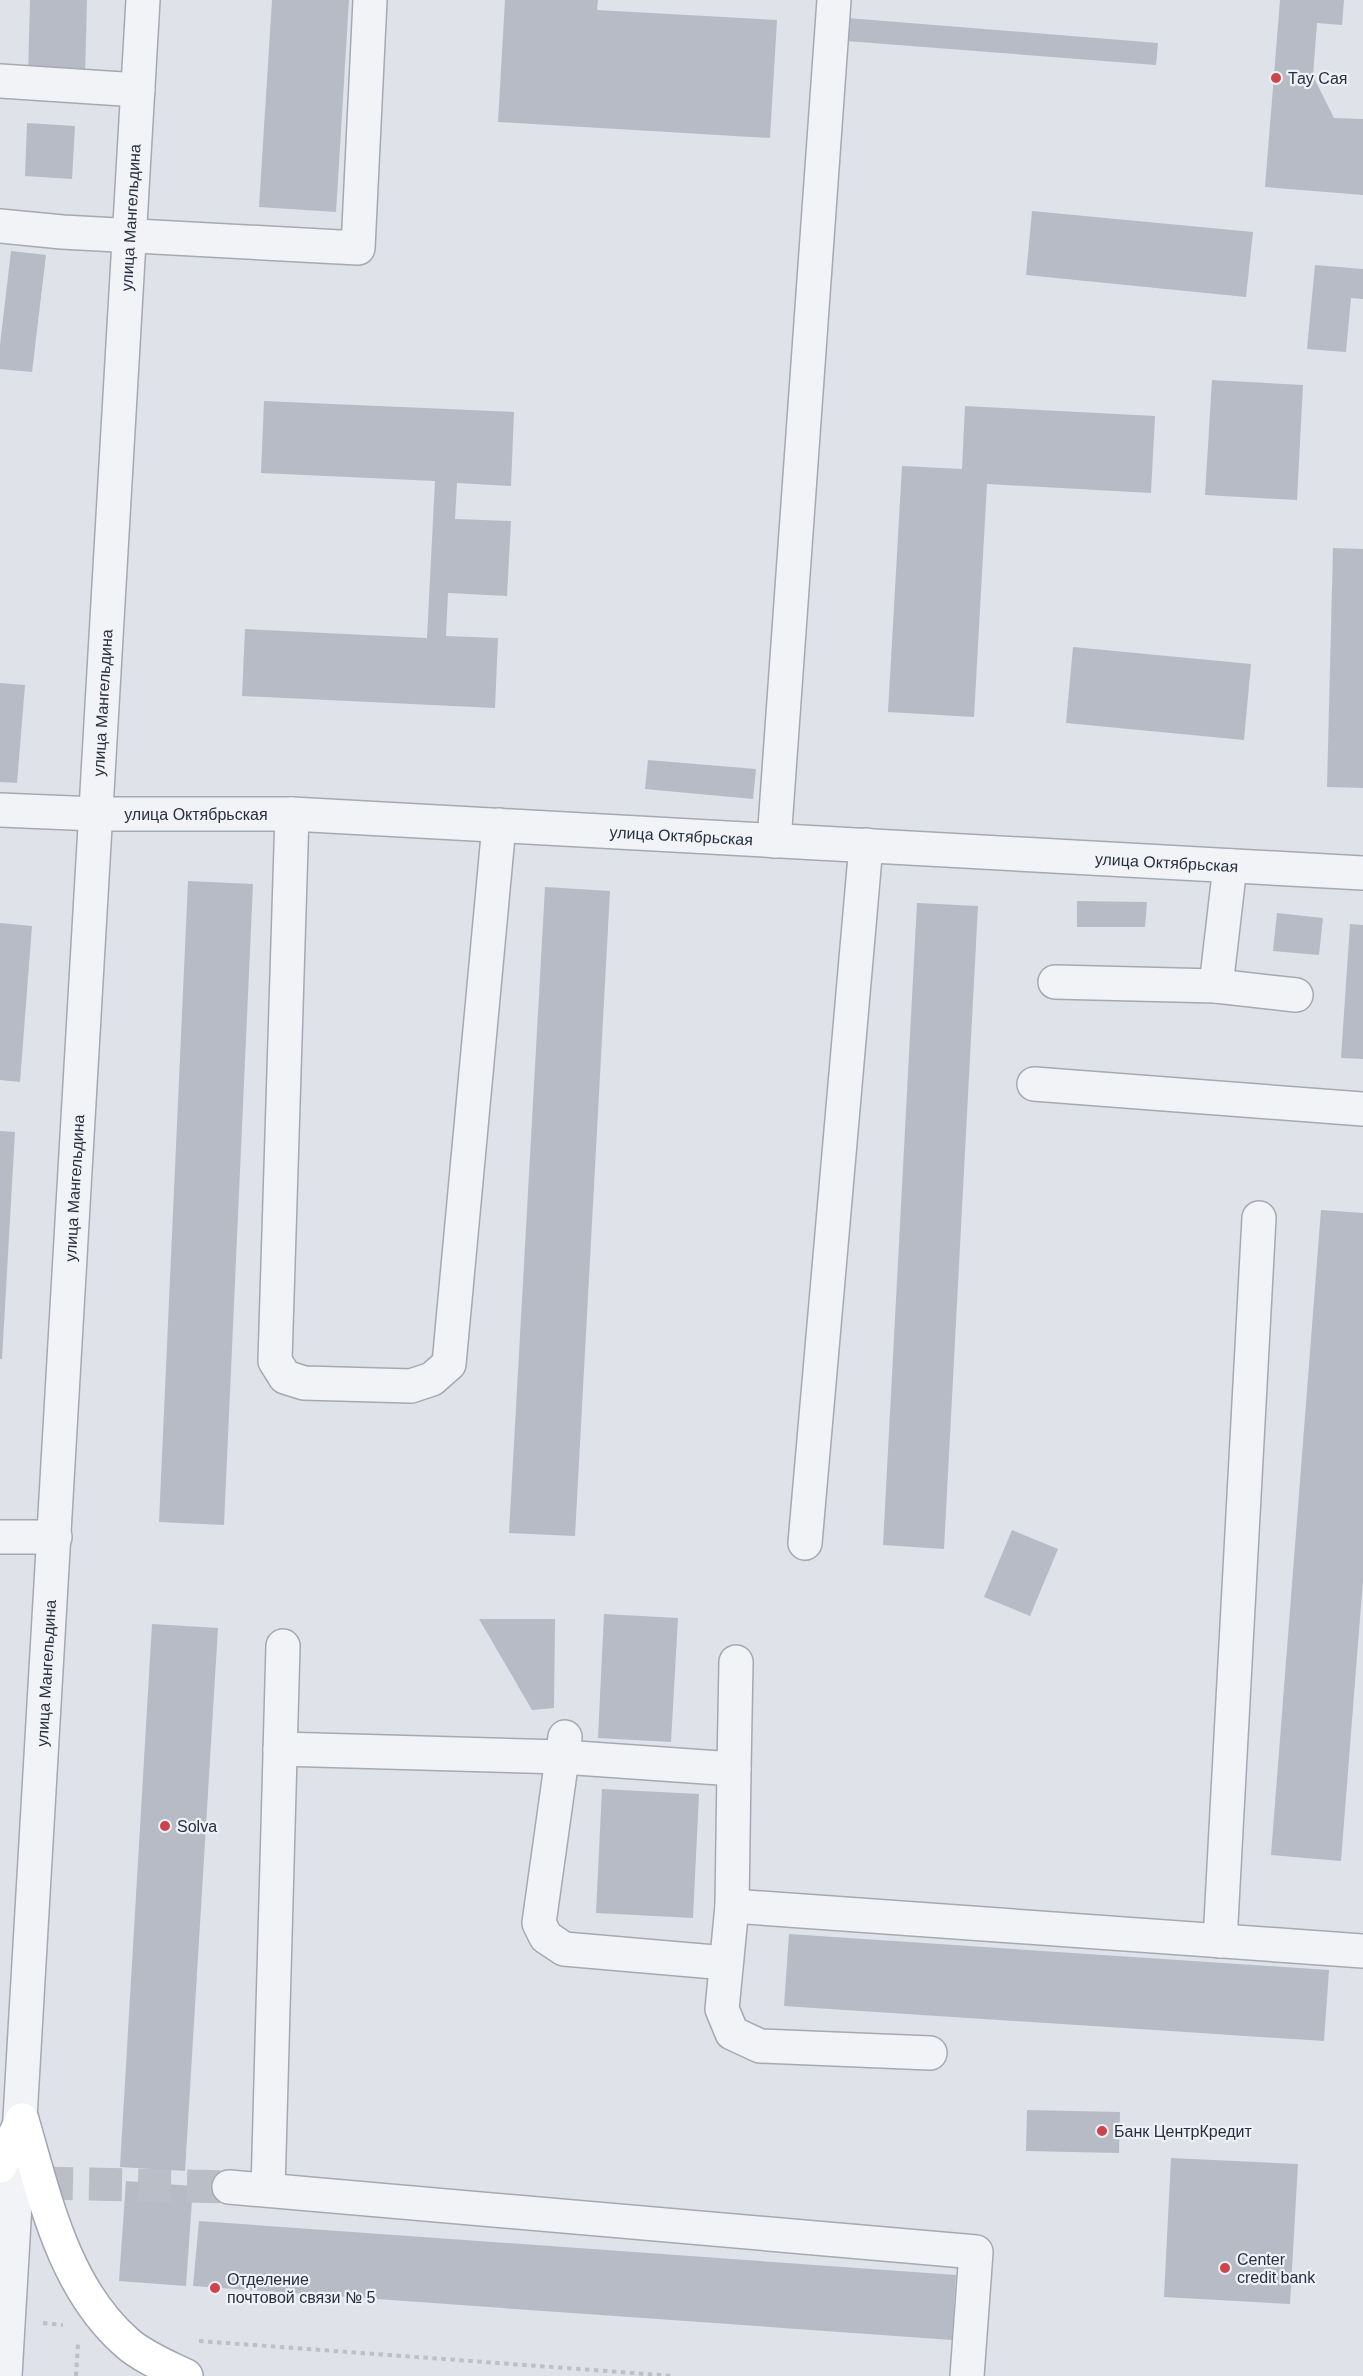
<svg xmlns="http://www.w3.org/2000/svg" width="1363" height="2376" font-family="Arial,sans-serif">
<rect width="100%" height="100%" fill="#dfe2e9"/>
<g fill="#b7bbc5">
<polygon points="30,0 87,0 85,77 28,75"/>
<polygon points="272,0 349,0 336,212 259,207"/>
<polygon points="505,0 598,0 597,10 777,20 770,138 498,122"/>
<polygon points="1280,0 1344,0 1342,25 1317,23 1313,76 1334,118 1363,119 1363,195 1265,187"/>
<polygon points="848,18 1158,43 1156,65 846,41"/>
<polygon points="27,123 75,126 72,179 25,176"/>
<polygon points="1032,211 1253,232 1246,297 1026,275"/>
<polygon points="11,251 46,255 32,372 0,369 0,345"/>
<polygon points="1315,265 1363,269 1363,299 1351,298 1346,352 1307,349"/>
<polygon points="1212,380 1303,385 1297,500 1205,495"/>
<polygon points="264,401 514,412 511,486 457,483 455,519 511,521 507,596 448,593 446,636 498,638 495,708 242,696 245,629 427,638 435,481 261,473"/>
<polygon points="965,406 1155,416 1151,493 987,484 974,717 888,712 902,466 962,469"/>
<polygon points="1333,548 1363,549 1363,788 1327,787"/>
<polygon points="1073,647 1251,664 1244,740 1066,723"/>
<polygon points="0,683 25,685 17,783 0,782"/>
<polygon points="648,760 756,769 753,799 645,789"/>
<polygon points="188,881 253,884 224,1525 159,1522"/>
<polygon points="545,887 610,891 575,1536 509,1533"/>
<polygon points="1077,901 1147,902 1145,927 1077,927"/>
<polygon points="917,903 978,906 944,1549 883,1545"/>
<polygon points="1277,913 1323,918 1319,955 1273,951"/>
<polygon points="0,923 32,926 20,1082 0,1080"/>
<polygon points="1350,924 1363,925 1363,1059 1341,1058"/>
<polygon points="0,1131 15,1132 2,1359 0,1359"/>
<polygon points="1321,1210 1363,1213 1363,1580 1341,1861 1271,1855"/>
<polygon points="1012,1530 1058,1549 1030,1616 984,1597"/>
<polygon points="604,1614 678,1618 671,1742 598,1738"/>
<polygon points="479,1619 555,1619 554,1708 532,1710"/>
<polygon points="152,1624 218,1628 185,2171 120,2167"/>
<polygon points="602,1789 699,1794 693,1918 596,1913"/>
<polygon points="789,1934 1329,1970 1324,2041 784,2006"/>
<polygon points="1027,2110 1120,2112 1119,2153 1026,2151"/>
<polygon points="1171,2158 1298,2164 1290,2304 1164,2297"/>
<polygon points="126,2181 193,2186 186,2286 119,2281"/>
<polygon points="199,2221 956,2275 952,2340 193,2286"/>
</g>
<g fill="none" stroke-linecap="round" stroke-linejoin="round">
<polyline stroke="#babec7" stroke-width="33" stroke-dasharray="33 16" stroke-linecap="butt" points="40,2183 229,2187"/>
<g stroke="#a4a9b3" stroke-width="36">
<g id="minor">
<polyline points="0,81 138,90"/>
<polyline points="0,226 62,232 358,248 370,0"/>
<path id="s1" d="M0,810L96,814H292L1363,873"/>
<polyline points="292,814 275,1361 285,1377 304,1383 411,1386 432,1379 449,1364 499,825"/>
<polyline points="774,841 834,0"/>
<polyline points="1055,982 1216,986 1296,995"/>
<polyline points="1216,986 1230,866"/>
<polyline points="1034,1084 1363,1109"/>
<polyline points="0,1537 55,1537"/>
<polyline points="805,1543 866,845"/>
<polyline points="565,1737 539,1923 546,1937 564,1949 726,1963"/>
<polyline points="280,1749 562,1757 734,1769 732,1906 1363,1951"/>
<polyline points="734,1769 736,1662"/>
<polyline points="732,1906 722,2009 732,2033 760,2046 930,2053"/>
<polyline points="1220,1941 1259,1218"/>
<polyline points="229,2187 976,2252 967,2376"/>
<polyline points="268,2190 283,1646"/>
<path id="s2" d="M5,2376L143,0"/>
</g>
</g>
<g stroke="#9fa5b4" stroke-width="36">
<g id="major">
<path d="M22,2120C45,2198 63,2286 126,2342C141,2356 167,2367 186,2376"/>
<polyline points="0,2166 22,2120"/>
</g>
</g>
<g stroke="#bdc0c7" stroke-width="4" stroke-dasharray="4.5 4.5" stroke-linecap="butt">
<polyline points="43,2323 63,2325"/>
<polyline points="199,2341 674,2376"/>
<polyline points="76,2376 78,2344"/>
</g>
<use href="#minor" stroke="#f2f3f7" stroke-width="33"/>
<use href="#major" stroke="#fff" stroke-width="33"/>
</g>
<g fill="#ce444c" stroke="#eff1f6" stroke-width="2">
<circle cx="1276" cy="78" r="6"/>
<circle cx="165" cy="1826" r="6"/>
<circle cx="1102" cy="2131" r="6"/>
<circle cx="1225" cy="2268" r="6"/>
<circle cx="215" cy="2288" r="6"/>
</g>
<g text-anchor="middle" stroke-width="4.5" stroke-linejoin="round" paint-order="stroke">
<g font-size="16" fill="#282f40" stroke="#eff1f6" text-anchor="start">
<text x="1288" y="84">Тау Сая</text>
<text x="177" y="1832">Solva</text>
<text x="1114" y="2137">Банк ЦентрКредит</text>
<text x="1237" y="2265">Center<tspan x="1237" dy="18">credit bank</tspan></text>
<text x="227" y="2285">Отделение<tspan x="227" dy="18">почтовой связи № 5</tspan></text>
</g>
<g font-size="16" fill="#282f40" stroke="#eff1f6">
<text dy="6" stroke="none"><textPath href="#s2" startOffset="2162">улица Мангельдина</textPath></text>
<text dy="6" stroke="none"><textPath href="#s2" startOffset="1676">улица Мангельдина</textPath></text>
<text dy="6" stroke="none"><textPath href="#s1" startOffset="196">улица Октябрьская</textPath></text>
<text dy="6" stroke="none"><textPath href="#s1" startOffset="682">улица Октябрьская</textPath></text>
<text dy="6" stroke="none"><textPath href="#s1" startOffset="1168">улица Октябрьская</textPath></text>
<text dy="6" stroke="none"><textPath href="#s2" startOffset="1190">улица Мангельдина</textPath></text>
<text dy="6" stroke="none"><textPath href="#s2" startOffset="704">улица Мангельдина</textPath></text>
</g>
</g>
</svg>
